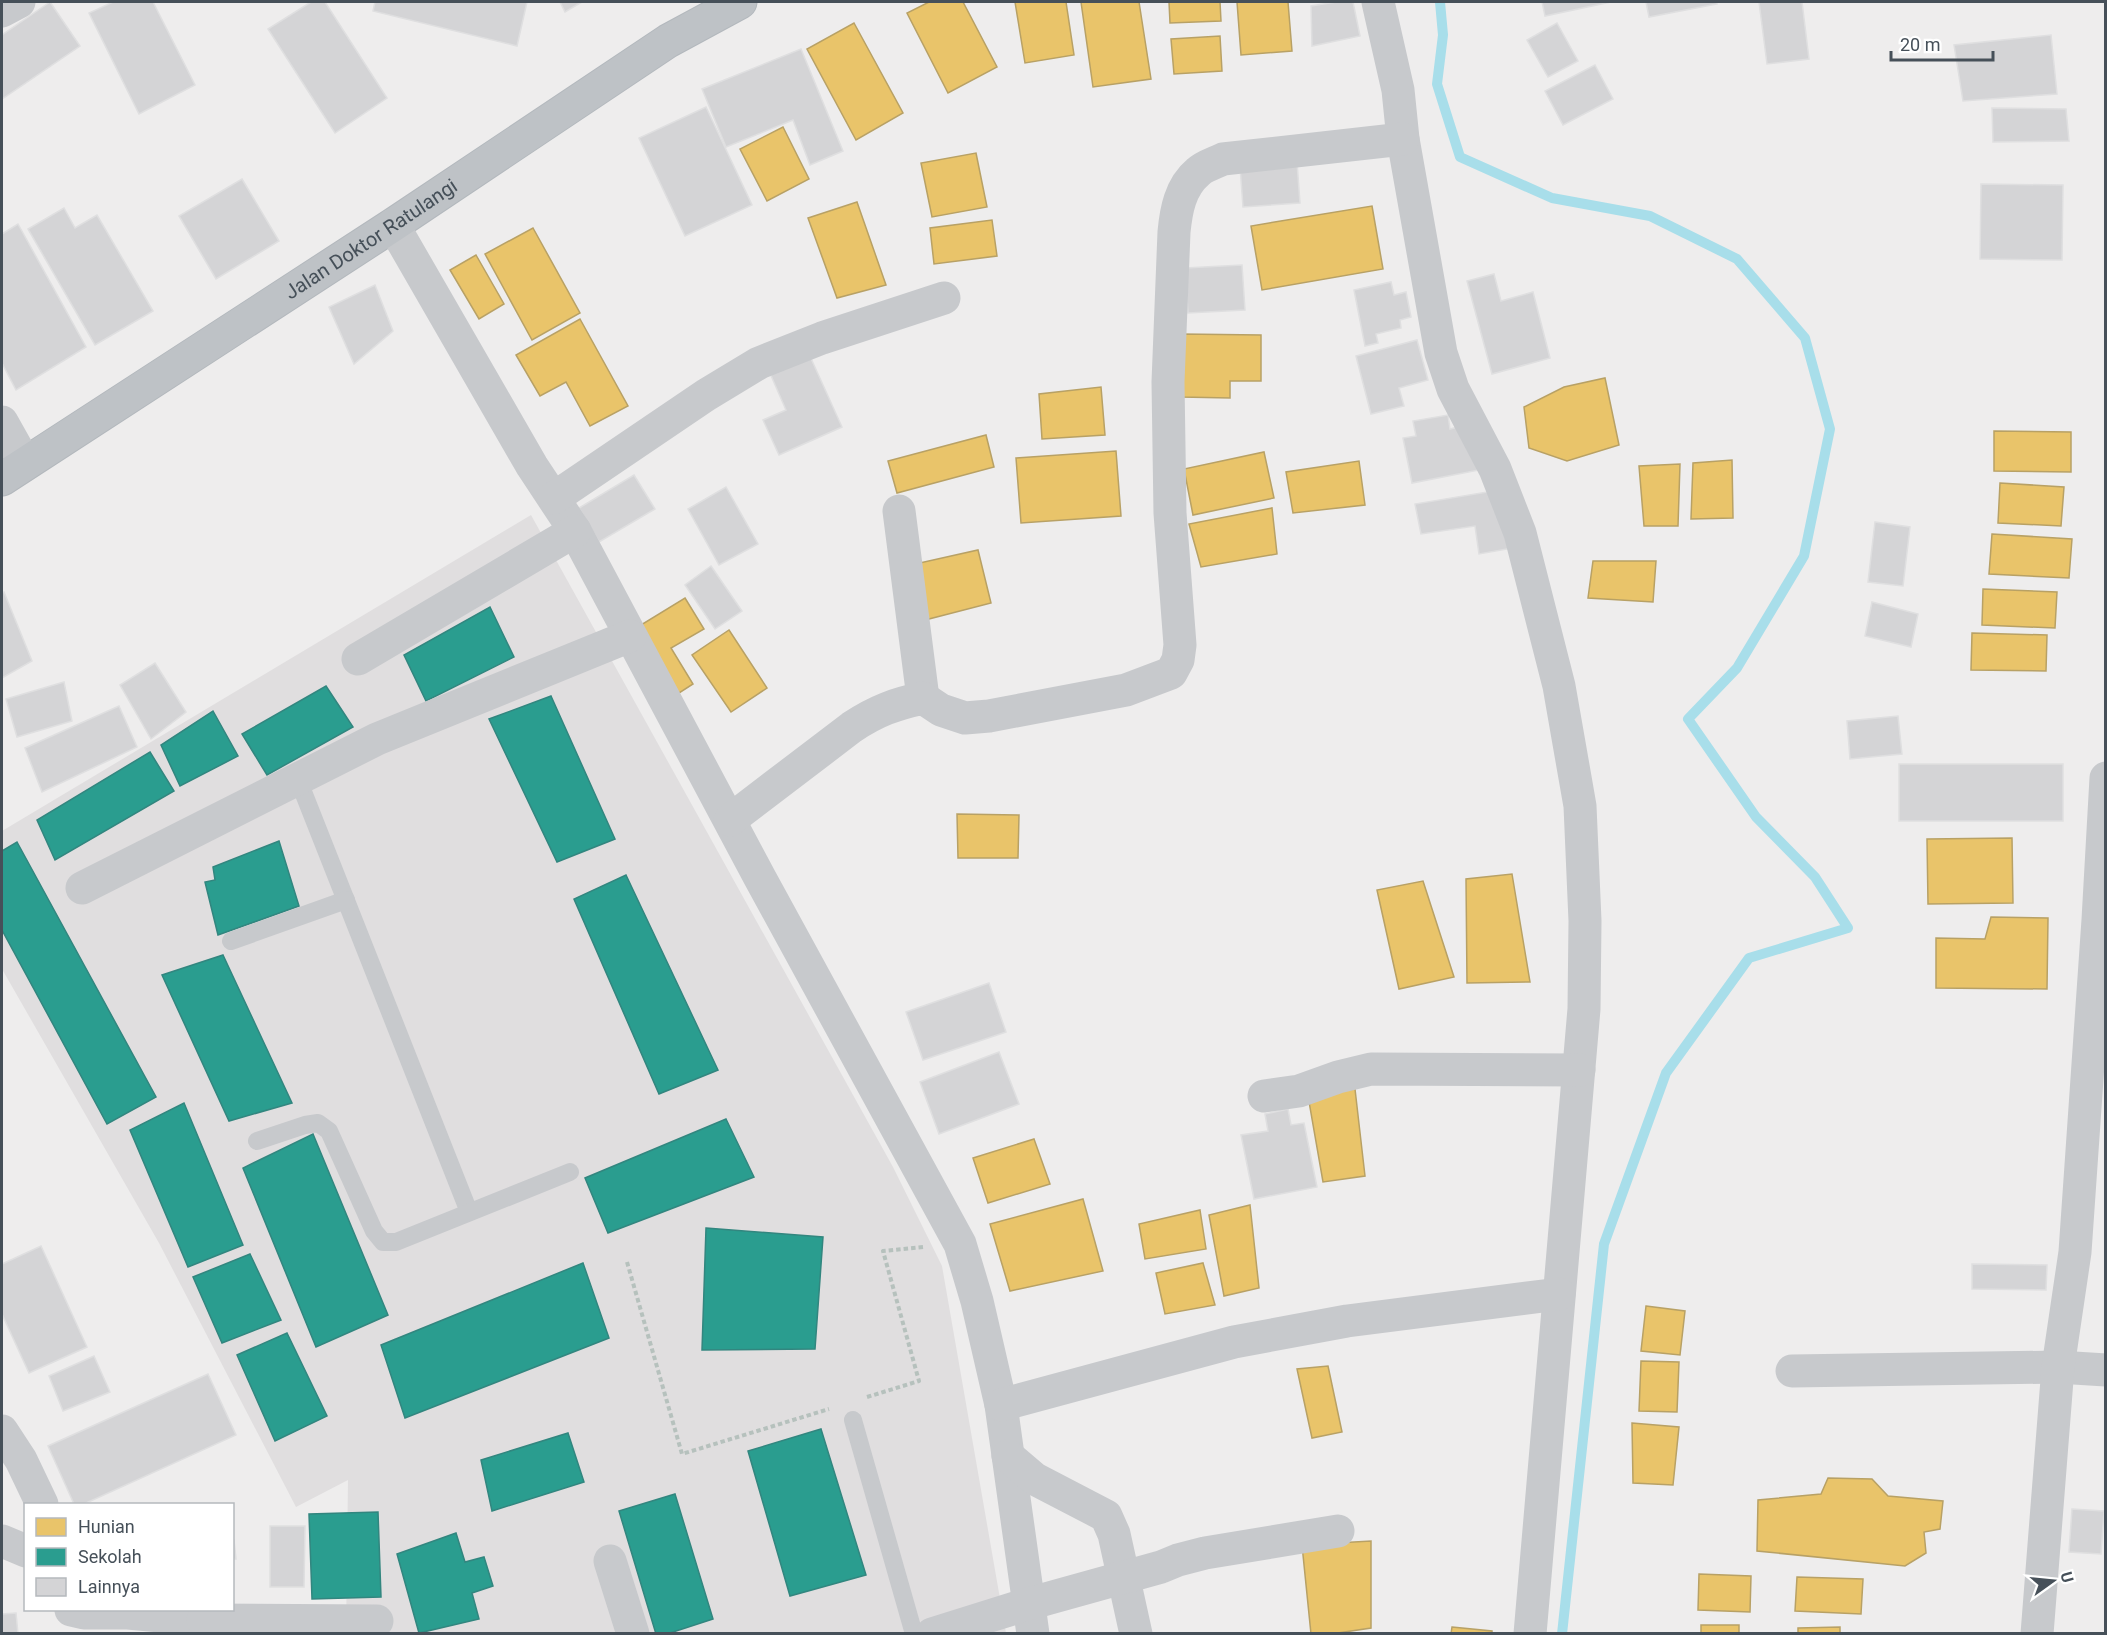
<svg xmlns="http://www.w3.org/2000/svg" width="2107" height="1635" font-family="Roboto,sans-serif">
<rect width="100%" height="100%" fill="#eeeded"/>
<polygon fill="#e0dedf" points="531,515 893,1167 942,1266 1006,1633 346,1633 348,1480 296,1507 159,1243 2,969 2,831"/>
<g fill="#e9c46a" stroke="#b8a165" stroke-width="1.5">
<polygon points="929,2 963,2 997,67 948,93 907,13"/>
<polygon points="1015,2 1066,2 1074,55 1025,63"/>
<polygon points="1081,2 1139,2 1151,79 1093,87"/>
<polygon points="1169,2 1220,2 1221,21 1170,23"/>
<polygon points="1237,2 1288,2 1292,51 1241,55"/>
<polygon points="854,23 903,113 856,140 807,49"/>
<polygon points="1220,36 1222,71 1174,74 1171,39"/>
<polygon points="783,127 809,179 767,201 740,149"/>
<polygon points="976,153 987,207 932,217 921,163"/>
<polygon points="857,202 886,285 837,298 808,218"/>
<polygon points="1372,206 1383,269 1262,290 1251,226"/>
<polygon points="992,220 997,256 934,264 930,228"/>
<polygon points="533,228 580,313 532,340 485,254"/>
<polygon points="476,255 504,304 479,319 450,270"/>
<polygon points="580,319 628,406 590,426 566,382 540,396 516,355"/>
<polygon points="1181,334 1261,335 1261,381 1230,381 1230,398 1181,397"/>
<polygon points="1605,378 1619,445 1567,461 1529,448 1524,407 1564,387"/>
<polygon points="1101,387 1105,435 1042,439 1039,394"/>
<polygon points="1994,431 2071,432 2071,472 1994,471"/>
<polygon points="986,435 994,467 897,493 888,461"/>
<polygon points="1116,451 1121,516 1021,523 1016,458"/>
<polygon points="1264,452 1274,498 1193,515 1184,469"/>
<polygon points="1732,460 1733,518 1691,519 1693,463"/>
<polygon points="1359,461 1365,505 1293,513 1286,472"/>
<polygon points="1680,464 1678,526 1644,526 1639,466"/>
<polygon points="2000,483 2064,487 2061,526 1998,523"/>
<polygon points="1272,508 1277,554 1201,567 1189,524"/>
<polygon points="1992,534 2072,539 2069,578 1989,574"/>
<polygon points="978,550 991,603 925,620 915,564"/>
<polygon points="1593,561 1656,561 1653,602 1588,598"/>
<polygon points="1983,589 2057,592 2055,628 1982,625"/>
<polygon points="685,598 704,629 671,648 693,684 676,695 636,628"/>
<polygon points="729,630 767,688 731,712 692,655"/>
<polygon points="1972,633 2047,635 2046,671 1971,670"/>
<polygon points="957,814 1019,815 1018,858 958,858"/>
<polygon points="2012,838 2013,903 1928,904 1927,839"/>
<polygon points="1512,874 1530,982 1467,983 1466,879"/>
<polygon points="1423,881 1454,977 1399,989 1377,890"/>
<polygon points="1991,917 2048,918 2047,989 1936,988 1936,938 1985,939"/>
<polygon points="1355,1089 1365,1176 1323,1182 1308,1096"/>
<polygon points="1034,1139 1050,1184 988,1203 973,1158"/>
<polygon points="1083,1199 1103,1271 1010,1291 990,1224"/>
<polygon points="1250,1205 1259,1288 1224,1296 1209,1215"/>
<polygon points="1200,1210 1206,1249 1145,1259 1139,1224"/>
<polygon points="1203,1263 1215,1305 1165,1314 1156,1273"/>
<polygon points="1646,1306 1685,1311 1680,1355 1641,1351"/>
<polygon points="1641,1361 1679,1362 1677,1412 1639,1411"/>
<polygon points="1328,1366 1342,1432 1312,1438 1297,1369"/>
<polygon points="1632,1423 1679,1427 1673,1485 1633,1483"/>
<polygon points="1828,1478 1872,1479 1888,1496 1943,1501 1940,1529 1924,1532 1926,1553 1905,1566 1757,1551 1758,1500 1821,1494"/>
<polygon points="1371,1541 1371,1628 1331,1634 1311,1634 1302,1545"/>
<polygon points="1699,1574 1751,1576 1750,1612 1698,1610"/>
<polygon points="1797,1577 1863,1579 1861,1614 1795,1611"/>
<rect x="1701" y="1625" width="38" height="9"/>
<polygon points="1452,1627 1492,1631 1492,1634 1451,1634"/>
<polygon points="1840,1627 1840,1634 1798,1634 1798,1628"/>
</g>
<g fill="#2a9d8f" stroke="#32867f" stroke-width="1.5">
<polygon points="490,607 514,657 426,701 404,655"/>
<polygon points="326,686 353,727 267,775 242,734"/>
<polygon points="551,696 615,839 557,862 489,719"/>
<polygon points="213,711 238,756 180,786 161,745"/>
<polygon points="150,752 174,791 55,860 37,820"/>
<polygon points="279,841 299,906 218,935 205,882 215,880 213,867"/>
<polygon points="17,842 156,1097 107,1124 2,930 2,851"/>
<polygon points="626,875 718,1070 659,1094 574,899"/>
<polygon points="223,955 292,1103 229,1121 162,975"/>
<polygon points="184,1103 243,1245 188,1267 130,1130"/>
<polygon points="726,1119 754,1177 608,1233 585,1178"/>
<polygon points="313,1134 388,1315 316,1347 243,1168"/>
<polygon points="706,1228 823,1237 815,1349 702,1350"/>
<polygon points="250,1254 281,1320 222,1343 193,1277"/>
<polygon points="583,1263 609,1338 405,1418 381,1345"/>
<polygon points="287,1333 327,1416 275,1441 237,1355"/>
<polygon points="821,1429 866,1575 790,1596 748,1451"/>
<polygon points="568,1433 584,1482 492,1511 481,1460"/>
<polygon points="675,1494 713,1619 667,1634 656,1634 619,1511"/>
<polygon points="378,1512 381,1597 312,1599 309,1514"/>
<polygon points="456,1533 465,1562 484,1557 493,1586 472,1593 479,1619 419,1633 397,1554"/>
</g>
<g fill="none" stroke-linecap="round" stroke-linejoin="round">
<polyline stroke="#a8deea" stroke-width="10" points="1440,2 1443,35 1437,84 1460,157 1552,198 1650,216 1737,259 1805,338 1830,429 1804,556 1737,668 1688,719 1756,817 1815,877 1848,928 1749,958 1666,1073 1604,1244 1562,1634"/>
</g>
<g fill="#d4d4d6" stroke="#dfdfe0" stroke-width="1.5">
<polygon points="50,2 80,46 2,99 2,35"/>
<polygon points="113,2 153,2 195,85 139,114 89,13"/>
<polygon points="311,2 325,2 387,98 335,133 268,29"/>
<polygon points="375,2 527,2 517,46 373,11"/>
<polygon points="560,2 582,2 565,12"/>
<polygon points="1336,2 1353,2 1360,36 1312,46 1311,6"/>
<polygon points="1542,2 1611,2 1545,16"/>
<polygon points="1646,2 1716,2 1717,4 1649,17"/>
<polygon points="1759,2 1802,2 1809,59 1767,64"/>
<polygon points="1557,23 1578,61 1548,77 1527,40"/>
<polygon points="2051,35 2057,94 1963,101 1954,45"/>
<polygon points="801,49 843,151 810,165 793,120 726,147 702,89"/>
<polygon points="1595,65 1613,99 1563,125 1545,91"/>
<polygon points="706,107 752,205 685,236 639,138"/>
<polygon points="1992,108 2066,109 2069,141 1993,142"/>
<polygon points="1297,162 1300,203 1243,207 1240,167"/>
<polygon points="242,179 279,241 216,279 179,216"/>
<polygon points="1981,184 2063,185 2062,260 1980,259"/>
<polygon points="64,208 75,228 97,215 153,311 95,345 28,229"/>
<polygon points="18,224 86,347 16,390 2,363 2,234"/>
<polygon points="1242,265 1245,310 1188,313 1185,268"/>
<polygon points="1494,274 1501,301 1533,292 1550,358 1492,374 1467,281"/>
<polygon points="1391,282 1394,295 1406,292 1411,317 1400,320 1401,328 1376,334 1378,343 1365,346 1354,290"/>
<polygon points="375,285 393,331 354,364 329,307"/>
<polygon points="1417,340 1428,380 1399,388 1404,406 1371,414 1356,356"/>
<polygon points="809,354 842,427 779,455 763,420 786,410 769,371"/>
<polygon points="1448,415 1450,429 1462,426 1479,470 1412,483 1403,438 1416,436 1413,421"/>
<polygon points="634,475 655,509 599,542 579,508"/>
<polygon points="726,487 758,544 719,565 688,509"/>
<polygon points="1493,491 1513,548 1479,554 1475,526 1421,534 1415,504"/>
<polygon points="1875,522 1910,527 1903,586 1868,582"/>
<polygon points="711,566 742,611 715,629 685,585"/>
<polygon points="4,592 32,661 2,678 2,593"/>
<polygon points="1872,602 1918,614 1911,647 1865,636"/>
<polygon points="155,663 186,712 151,739 120,685"/>
<polygon points="64,682 72,721 17,737 6,699"/>
<polygon points="119,706 137,747 42,792 25,748"/>
<polygon points="1898,716 1902,754 1850,759 1847,721"/>
<rect x="1899" y="764" width="164" height="57"/>
<polygon points="989,983 1006,1032 923,1060 906,1012"/>
<polygon points="999,1052 1019,1104 939,1134 920,1082"/>
<polygon points="1288,1109 1291,1125 1304,1123 1317,1187 1254,1199 1241,1135 1268,1131 1265,1114"/>
<polygon points="41,1246 87,1347 29,1373 2,1314 2,1264"/>
<polygon points="1972,1264 2047,1265 2046,1290 1972,1289"/>
<polygon points="94,1356 110,1392 63,1411 49,1376"/>
<polygon points="208,1374 236,1435 84,1504 74,1504 48,1446"/>
<polygon points="2072,1509 2104,1511 2101,1554 2069,1552"/>
<polygon points="270,1526 305,1526 304,1587 270,1587"/>
<polygon points="232,1540 234,1540 236,1559 232,1559"/>
<polygon points="16,1613 18,1634 2,1634 2,1614"/>
</g>
<g fill="none" stroke-linecap="round" stroke-linejoin="round">
<g stroke="#b3b8bd" stroke-width="35">
<g id="trunk">
<path id="s1" d="M2,479L393,225L668,41L740,2"/>
</g>
</g>
<g stroke="#b6c1bd" stroke-width="4" stroke-dasharray="4.5 3" stroke-linecap="butt">
<polyline points="627,1262 682,1454 829,1409"/>
<polyline points="867,1397 919,1381 883,1251 923,1247"/>
</g>
<g stroke="#c7c9cc" stroke-width="18">
<polyline points="298,779 469,1212"/>
<polyline points="231,941 346,900"/>
<polyline points="257,1141 305,1125 318,1123 329,1131 374,1231 383,1242 396,1242 570,1172"/>
<polyline points="853,1420 914,1634"/>
</g>
<g stroke="#c7c9cc" stroke-width="33">
<polyline points="1378,2 1398,90 1403,139 1441,353 1453,389 1495,469 1520,533 1559,686 1580,806 1585,921 1584,1009 1530,1634"/>
<polyline points="2,11 19,2"/>
<polyline points="393,225 532,466 575,531 760,878 960,1244 977,1301 1001,1405 1033,1634"/>
<polyline points="2,422 25,463"/>
<polyline points="554,498 706,395 759,363 822,338 944,298"/>
<polyline points="899,511 923,698"/>
<polyline points="358,659 575,531"/>
<path d="M730,820L852,727C876,711 895,704 923,698L941,710L965,718L989,716L1126,690L1171,673L1178,660L1180,645L1170,513L1168,382L1174,232C1176,211 1180,187 1198,172C1204,166 1215,163 1223,159L1403,139"/>
<polyline points="82,888 377,739 630,636"/>
<polyline points="1264,1096 1299,1091 1338,1077 1371,1069 1579,1070"/>
<polyline points="1792,1371 2058,1367 2106,1370"/>
<polyline points="1001,1405 1234,1342 1347,1321 1559,1294"/>
<polyline points="2,1431 21,1460 42,1504"/>
<polyline points="1008,1456 1035,1479 1106,1516 1114,1534 1136,1634"/>
<polyline points="2,1541 26,1551"/>
<polyline points="610,1561 633,1634"/>
<polyline points="71,1610 84,1613 128,1613 203,1620 204,1634"/>
<polyline points="203,1620 377,1621"/>
<polyline points="932,1634 1028,1604 1161,1567 1178,1560 1205,1553 1338,1531"/>
<polyline points="2037,1634 2058,1367 2075,1252 2098,920 2106,778"/>
</g>
<use href="#trunk" stroke="#bec2c6" stroke-width="33"/>
</g>
<g text-anchor="middle" stroke-width="6" stroke-linejoin="round" paint-order="stroke">
<g font-size="20" fill="#465059" stroke="#fff">
<text dy="7" stroke="none"><textPath href="#s1" startOffset="440">Jalan Doktor Ratulangi</textPath></text>
</g>
</g>
<rect width="2107" height="1635" fill="none" stroke="#465059" stroke-width="6"/>
<rect x="24" y="1503" width="210" height="108" fill="#ffffff" stroke="#b5b9bd" stroke-width="1.5"/>
<rect x="36" y="1518" width="30" height="18" fill="#e9c46a" stroke="#b5b9bd" stroke-width="1.5"/>
<text x="78" y="1533" font-size="18" fill="#465059">Hunian</text>
<rect x="36" y="1548" width="30" height="18" fill="#2a9d8f" stroke="#b5b9bd" stroke-width="1.5"/>
<text x="78" y="1563" font-size="18" fill="#465059">Sekolah</text>
<rect x="36" y="1578" width="30" height="18" fill="#d4d4d6" stroke="#b5b9bd" stroke-width="1.5"/>
<text x="78" y="1593" font-size="18" fill="#465059">Lainnya</text>
<g transform="translate(2053 1581) rotate(75)" stroke="#ffffff" stroke-width="4.5" paint-order="stroke">
<path d="M0-4.5L10 22L0 15L-10 22Z" fill="#465059"/>
<text y="-9" font-size="16" font-weight="bold" text-anchor="middle" fill="#465059">U</text>
</g>
<path d="M1891 51v9h102v-9" fill="none" stroke="#465059" stroke-width="3"/>
<text x="1900" y="51" font-size="18" fill="#465059" stroke="#ffffff" stroke-width="4.5" paint-order="stroke">20 m</text>
</svg>
